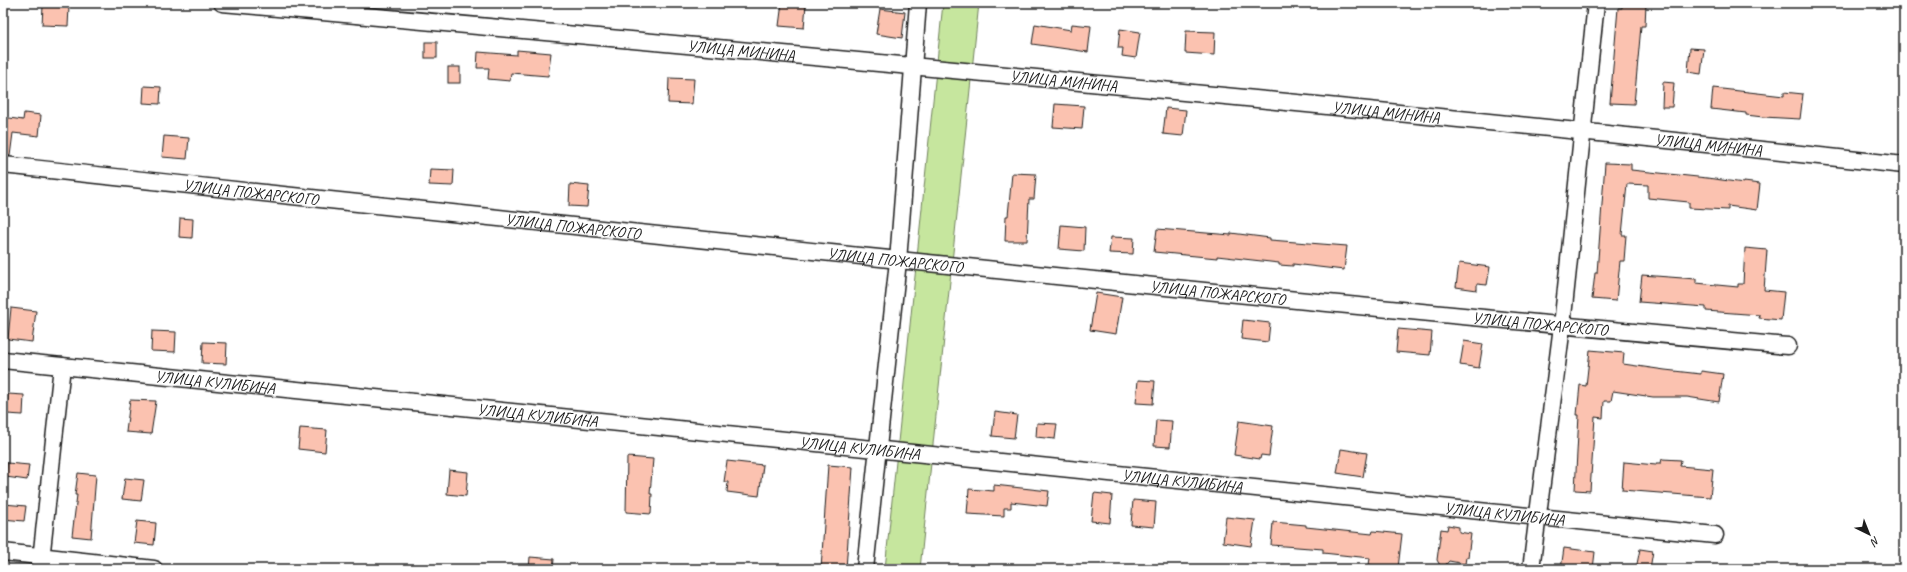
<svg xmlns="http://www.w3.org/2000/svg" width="1907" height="572" font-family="Caveat,sans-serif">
<rect width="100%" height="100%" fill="#fff"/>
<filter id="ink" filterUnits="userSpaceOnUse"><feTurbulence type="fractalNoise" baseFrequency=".025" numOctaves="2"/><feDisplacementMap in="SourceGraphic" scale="8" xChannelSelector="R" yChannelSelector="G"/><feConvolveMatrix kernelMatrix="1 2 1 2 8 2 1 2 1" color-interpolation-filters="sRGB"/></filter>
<g filter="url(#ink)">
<polygon fill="#c6e69e" stroke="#71815d" points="943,3 979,3 920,569 885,569"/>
<g fill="#fbc2b0" stroke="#1c1c1c">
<polygon points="782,3 806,4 804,28 779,26"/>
<polygon points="1622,3 1646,3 1645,26 1641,26 1634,104 1610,103 1618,8 1622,8"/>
<polygon points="43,6 69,7 68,26 42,25"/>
<polygon points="880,9 905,12 902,38 876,34"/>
<polygon points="1035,24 1071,30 1072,24 1091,26 1088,52 1032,44"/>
<polygon points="1120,29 1140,32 1136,58 1122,56 1123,48 1118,48"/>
<polygon points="1186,31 1215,32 1214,55 1185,53"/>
<rect x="425" y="42" width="12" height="16"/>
<polygon points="1690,48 1704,49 1701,74 1688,72"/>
<polygon points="517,50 551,53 548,76 511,73 510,81 488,79 489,68 477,68 478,52 517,55"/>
<rect x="448" y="67" width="12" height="16"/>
<polygon points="669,78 694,79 692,104 668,103"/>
<polygon points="1663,82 1674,83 1672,107 1662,107"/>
<polygon points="144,86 161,87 160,104 143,103"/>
<polygon points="1713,88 1784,96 1784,92 1803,94 1800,119 1763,117 1746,115 1746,113 1711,109"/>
<polygon points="1055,104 1084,106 1082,129 1053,127"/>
<polygon points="1166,108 1186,110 1183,136 1163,134"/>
<polygon points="24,113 41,115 39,136 13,133 10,156 3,155 3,117 23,120"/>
<polygon points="164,136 189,138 187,159 162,157"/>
<polygon points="1605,163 1631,164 1631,170 1707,178 1744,183 1744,182 1760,184 1757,210 1728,206 1728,210 1689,208 1689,202 1648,198 1648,185 1627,184 1622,235 1626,235 1624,261 1620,261 1616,301 1592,299 1595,273 1597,273"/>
<polygon points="430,169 454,170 453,186 429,185"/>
<polygon points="1012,173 1036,174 1034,199 1029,199 1027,241 1005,241 1006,216 1008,216"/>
<polygon points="570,184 589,186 587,207 569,206"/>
<polygon points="180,218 193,219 192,238 179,237"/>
<polygon points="1061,225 1085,227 1084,251 1059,249"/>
<polygon points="1157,229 1231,235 1231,233 1270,238 1270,240 1347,246 1344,270 1293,264 1293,266 1279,265 1279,263 1217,256 1217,258 1154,252"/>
<polygon points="1111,237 1134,238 1133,254 1109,253"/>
<polygon points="1745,248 1767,250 1764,290 1784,292 1781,320 1759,318 1760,315 1706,311 1706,307 1639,302 1642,275 1696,279 1696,283 1738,287 1738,284 1743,284"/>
<polygon points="1459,263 1490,267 1487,285 1477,284 1477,290 1456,287"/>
<polygon points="1096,293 1122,297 1116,334 1090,330"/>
<polygon points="11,308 36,311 32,342 8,339"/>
<polygon points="1243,320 1270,323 1268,342 1241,339"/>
<polygon points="1398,329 1432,332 1430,355 1396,352"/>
<polygon points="152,331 176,332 175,352 151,351"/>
<polygon points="1464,341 1483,344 1479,368 1460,365"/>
<polygon points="203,342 227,343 226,364 202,363"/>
<polygon points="1590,350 1624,353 1623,364 1665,370 1701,374 1701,371 1723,374 1719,402 1687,397 1653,397 1613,391 1611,401 1604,401 1603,418 1595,417 1590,491 1575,490 1579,415 1577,415 1580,385 1586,386"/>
<polygon points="1138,380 1155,381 1153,404 1136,403"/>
<polygon points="8,394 24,395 23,415 7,414"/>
<polygon points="130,400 156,401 151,434 126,432"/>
<polygon points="995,412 1017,415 1014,438 992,436"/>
<polygon points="1156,420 1172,421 1170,447 1154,446"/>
<polygon points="1239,421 1273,426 1269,456 1261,455 1260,459 1234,455"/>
<polygon points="1037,423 1057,424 1055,439 1036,437"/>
<polygon points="300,428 327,430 325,452 298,449"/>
<polygon points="1341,449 1367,453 1363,477 1337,473"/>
<polygon points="627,457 653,459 650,494 652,494 651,514 626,512"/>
<polygon points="1662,459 1681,460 1680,466 1713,469 1710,497 1622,490 1624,462 1656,465 1656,463 1661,463"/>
<polygon points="727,461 763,465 759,496 727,492 728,482 724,482"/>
<polygon points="7,463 29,465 27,480 6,477"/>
<polygon points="828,465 853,467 846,569 821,569"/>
<polygon points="449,470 468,472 466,496 447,494"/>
<polygon points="78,473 96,475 91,538 72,536 77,495 75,495"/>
<polygon points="125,478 144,480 141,501 122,499"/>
<polygon points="994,485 1049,491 1047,506 1011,502 1011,508 1004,508 1004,516 967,514 969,489 994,491"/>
<polygon points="1094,493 1112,495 1110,523 1091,521"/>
<polygon points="1133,500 1156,502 1154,527 1131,525"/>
<polygon points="4,504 26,506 24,521 3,519"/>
<polygon points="1226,517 1255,520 1251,546 1223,542"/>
<polygon points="137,521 156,523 154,545 134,543"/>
<polygon points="1273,522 1306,525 1306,527 1372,534 1373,531 1402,534 1398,568 1369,565 1370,558 1323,553 1323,549 1271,545"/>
<polygon points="1448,525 1459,527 1459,532 1471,534 1468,557 1466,557 1465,564 1449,561 1442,569 1437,560 1441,529 1447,530"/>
<polygon points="1564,548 1595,552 1593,569 1561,569"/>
<polygon points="1640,549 1653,551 1650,569 1636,569"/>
<polygon points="530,557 554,559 553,569 529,569"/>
</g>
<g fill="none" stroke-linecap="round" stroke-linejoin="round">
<g stroke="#1c1c1c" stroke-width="19">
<g id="minor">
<path id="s1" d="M222,3C783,53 1344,105 1904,165"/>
<path id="s2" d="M3,165C598,229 1192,293 1788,346"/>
<path id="s3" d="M3,360L1715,535"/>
<polyline points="3,552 154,569"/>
<polyline points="40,569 62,366"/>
<polyline points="865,569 898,261 918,3"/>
<polyline points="1531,569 1562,326 1596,3"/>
</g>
</g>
<use href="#minor" stroke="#fff" stroke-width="16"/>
</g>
</g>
<g text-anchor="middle" stroke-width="4" stroke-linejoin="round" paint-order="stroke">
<g font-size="16" fill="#1c1c1c" stroke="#fff">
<text dy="6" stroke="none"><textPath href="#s1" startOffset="521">УЛИЦА МИНИНА</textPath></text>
<text dy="6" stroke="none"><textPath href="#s1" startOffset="845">УЛИЦА МИНИНА</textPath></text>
<text dy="6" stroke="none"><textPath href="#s1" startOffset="1169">УЛИЦА МИНИНА</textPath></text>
<text dy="6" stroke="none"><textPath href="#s1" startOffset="1493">УЛИЦА МИНИНА</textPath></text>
<text dy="6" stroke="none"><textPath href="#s2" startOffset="249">УЛИЦА ПОЖАРСКОГО</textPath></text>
<text dy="6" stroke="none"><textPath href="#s2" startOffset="573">УЛИЦА ПОЖАРСКОГО</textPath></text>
<text dy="6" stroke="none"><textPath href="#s2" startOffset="897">УЛИЦА ПОЖАРСКОГО</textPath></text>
<text dy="6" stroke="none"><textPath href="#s2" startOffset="1221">УЛИЦА ПОЖАРСКОГО</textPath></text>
<text dy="6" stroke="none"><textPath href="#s2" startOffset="1545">УЛИЦА ПОЖАРСКОГО</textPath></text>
<text dy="6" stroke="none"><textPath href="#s3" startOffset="213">УЛИЦА КУЛИБИНА</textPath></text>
<text dy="6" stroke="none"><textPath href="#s3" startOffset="537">УЛИЦА КУЛИБИНА</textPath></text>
<text dy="6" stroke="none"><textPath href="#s3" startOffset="861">УЛИЦА КУЛИБИНА</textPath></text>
<text dy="6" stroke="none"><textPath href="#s3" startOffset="1185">УЛИЦА КУЛИБИНА</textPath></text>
<text dy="6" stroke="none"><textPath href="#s3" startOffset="1509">УЛИЦА КУЛИБИНА</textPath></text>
</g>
</g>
<rect width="1907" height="572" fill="none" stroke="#fff" stroke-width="16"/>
<rect x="8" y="8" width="1891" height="556" fill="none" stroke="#1c1c1c" stroke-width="1.5" filter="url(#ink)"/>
<g transform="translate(1869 534) rotate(137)" stroke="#ffffff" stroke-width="3" paint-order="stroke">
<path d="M0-3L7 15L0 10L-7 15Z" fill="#1c1c1c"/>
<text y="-6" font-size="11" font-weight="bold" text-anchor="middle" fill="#1c1c1c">N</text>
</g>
</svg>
